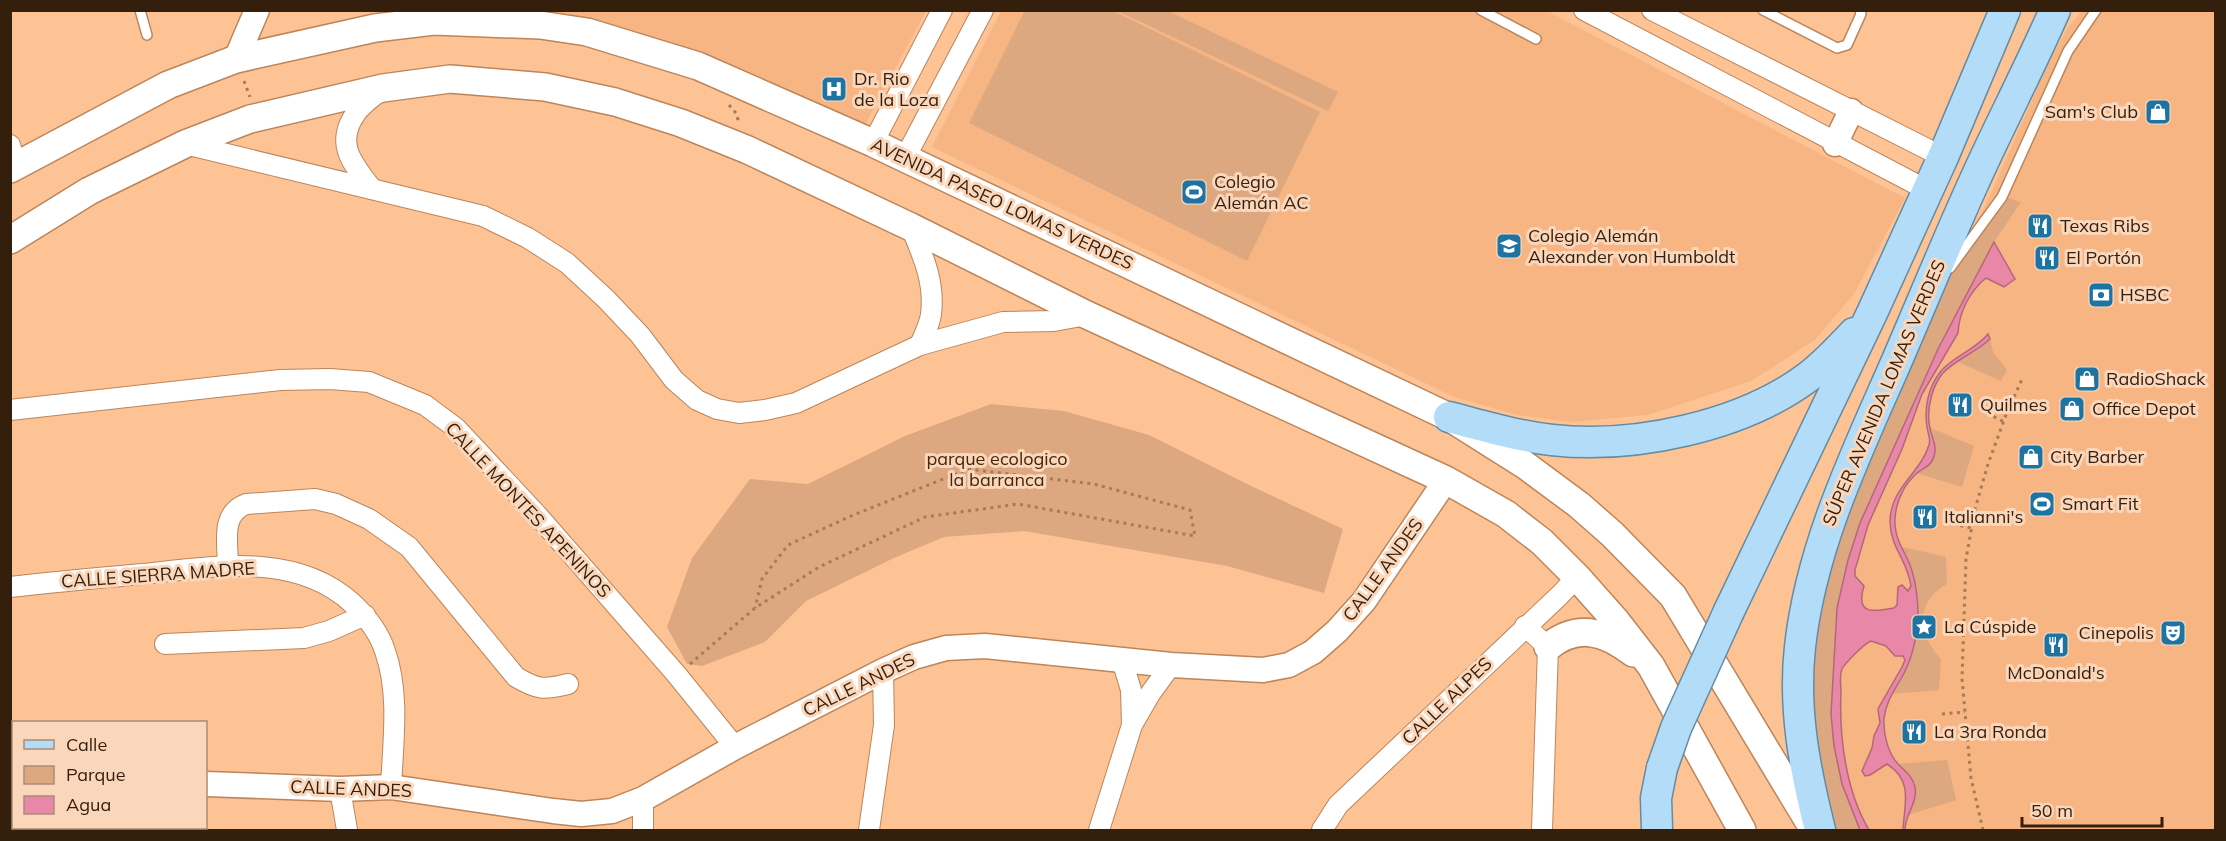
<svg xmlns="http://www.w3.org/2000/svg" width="2226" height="841" font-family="Mulish,sans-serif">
<rect width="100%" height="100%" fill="#fec395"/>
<g fill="#f6b582">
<polygon points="542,11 926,11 865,125 703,53 589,20"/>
<polygon points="1001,11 1547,11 1905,198 1854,294 1815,340 1751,381 1648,415 1571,422 1517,415 1454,397 932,147"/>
<polygon points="2082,11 2215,11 2215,830 1827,830 1812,644 1943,283 1987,202 2050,60 2068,27"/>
</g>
<g fill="#dda880">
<polygon points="1025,10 1113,11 1320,112 1247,261 969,123"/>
<polygon points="1118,11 1168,11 1338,92 1328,111"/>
<polygon points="2005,197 2021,202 1994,242 1938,349 1860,523 1848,560 1837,608 1831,714 1834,746 1842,784 1860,830 1827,830 1811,721 1812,644 1835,532 1943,283"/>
<polygon points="1990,339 1993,352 2007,370 2001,381 1958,362 1974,353"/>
<polygon points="991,404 1064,411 1149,435 1247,484 1343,529 1324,593 1227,566 1024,531 944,537 894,558 806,601 765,642 702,666 687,664 667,627 692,558 750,479 808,484 905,436"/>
<path d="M1931,428L1974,446L1962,487L1916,473C1937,467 1937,446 1931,428Z"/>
<path d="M1899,546L1946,557L1947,584C1914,602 1918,635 1941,659L1939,690L1891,694C1915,657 1923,624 1912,581C1909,568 1907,557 1899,546Z"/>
<polygon points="1947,760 1956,800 1908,815 1911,807 1912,779 1898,764"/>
</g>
<path fill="#e987a9" stroke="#b3687a" stroke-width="1.5" d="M1994,242L2015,279L2004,287L1986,278C1970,291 1959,312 1958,333L1922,394L1902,449L1868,525L1855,570V576L1864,586C1855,615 1873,612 1894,608L1897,605L1898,587L1902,585L1908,591L1911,586C1907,559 1891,549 1890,522C1890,488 1920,474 1929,445C1931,439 1928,434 1927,427C1924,408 1928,387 1941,371C1954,356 1975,350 1988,334L1990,339C1976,353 1954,360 1942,374C1933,386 1927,406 1929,422C1930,436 1940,447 1932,461C1927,469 1920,469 1915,475C1902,487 1894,507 1895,524C1896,544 1907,553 1912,571C1916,584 1918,601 1918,616C1917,636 1912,659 1902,677C1894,691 1886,702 1884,718C1883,734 1888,754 1899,765C1906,772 1913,777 1915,787C1918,802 1905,815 1905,830H1903C1904,805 1914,781 1887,764L1870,775L1865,776L1862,771L1872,748L1874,736L1880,723L1878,709L1902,667L1905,660L1903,656H1895L1886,646L1871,641C1865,643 1845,663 1842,669C1839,676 1841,685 1841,692C1839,738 1846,791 1869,830H1860L1842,784L1834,746L1831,714L1837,608L1848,560L1860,523L1938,349Z"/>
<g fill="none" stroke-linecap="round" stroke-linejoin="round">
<g stroke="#bc855a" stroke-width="12">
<g id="service">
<polyline points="140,10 147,35"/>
<polyline points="1481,10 1536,39"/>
<polyline points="1763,10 1837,48 1847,45 1861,14 1860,10"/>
<polyline points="1950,268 2002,197 2068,51 2096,10"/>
</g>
</g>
<g stroke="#bc855a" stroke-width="22">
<g id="minor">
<polyline points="1584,10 1927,190"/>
<polyline points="1652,10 1943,157"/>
<polyline points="873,143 942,10"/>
<polyline points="185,144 483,216 528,238 567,263 606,299 640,335 674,380 697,400 717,409 739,413 765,410 796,403 920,345 1003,322 1054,321 1087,315"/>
<polyline points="10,145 16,166"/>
<polyline points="905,158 983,10"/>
<path d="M372,189C353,164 334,144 356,113C362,104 373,97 381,90"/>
<path d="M911,227C923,256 935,282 931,314C930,324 924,335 920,345"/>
<polyline points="10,410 280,380 330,379 369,382 425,405 456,428 539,517 677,675 735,747"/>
<path d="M228,566C228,543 220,514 246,504L315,499L336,504L369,519L409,547L516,677C538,690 544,690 568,684"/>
<path d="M10,587C54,582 98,578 142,574C212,567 295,551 352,603C367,617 379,632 385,651C400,694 393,742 391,787"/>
<polyline points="1525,626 1548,647 1542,830"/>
<polyline points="165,644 304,638 329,631 365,615"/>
<polyline points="1122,660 1131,690 1132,725"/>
<polyline points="340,789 347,830"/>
<polyline points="643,799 643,830"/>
<polyline points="869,830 884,725 883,671"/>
<polyline points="1099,830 1132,725 1150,694 1171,665"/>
<polyline points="1322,830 1338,805 1560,595 1577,577"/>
</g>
</g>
<g stroke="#bc855a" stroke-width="27">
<g id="tertiary">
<polyline points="236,59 257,10"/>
<polyline points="1835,144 1851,111"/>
<polyline points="206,784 340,789 391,787 553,811 581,814 612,811 643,799 735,747 883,671 914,657 946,648 985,646 1171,665 1263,670 1289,665 1313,652 1337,631 1364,601 1446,480"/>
<polyline points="10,798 14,798"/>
</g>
</g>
<g stroke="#bc855a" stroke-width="30">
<g id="secondary">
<polyline points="10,169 168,85 236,59 375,28 434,21 540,25 587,32 698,66 873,143 1449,417 1525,465 1579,505 1612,534 1673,596 1814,830"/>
<polyline points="10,240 89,191 185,144 250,119 383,88 450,79 545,87 615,102 681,123 748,150 911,227 1087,315 1446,480 1506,514 1542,542 1577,577 1616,621 1651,666 1742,830"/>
<path d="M1548,647C1577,623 1605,631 1633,653"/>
</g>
</g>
<g stroke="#658ba2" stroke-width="33">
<g id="primary">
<path d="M1449,417C1483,426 1517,436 1552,440C1633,449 1741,427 1808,377C1825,364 1840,348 1854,333"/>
<polyline points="1729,611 1872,313 1943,157 2005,10"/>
<polyline points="1657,830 1656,798 1662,768"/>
<path d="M1820,830C1805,770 1793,710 1800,647C1811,547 1855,456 1895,365C1925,296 1953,226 1985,158C2008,109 2033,60 2055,10"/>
</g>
</g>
<g stroke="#a67b59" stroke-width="3" stroke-dasharray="3 4.5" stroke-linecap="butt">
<polyline points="244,81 250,97"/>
<polyline points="729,105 736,113 739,123"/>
<polyline points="1987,413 2004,422"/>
<polyline points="1953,524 1971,528"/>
<polyline points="690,664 755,608 819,567 925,517 1018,504 1195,536 1190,510 1094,484 968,469 851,516 788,545 762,579 755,608"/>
<polyline points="1942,714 1965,712"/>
<polyline points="1983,830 1971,778 1962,679 1966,559 1975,509 1988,464 2006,415 2022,379"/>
</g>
<use href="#service" stroke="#fff" stroke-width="9"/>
<use href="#minor" stroke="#fff" stroke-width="20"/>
<use href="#tertiary" stroke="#fff" stroke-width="24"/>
<use href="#secondary" stroke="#fff" stroke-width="27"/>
<use href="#primary" stroke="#b3dcf8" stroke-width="30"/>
<g stroke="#658ba2" stroke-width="33" stroke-linecap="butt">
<polyline id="primary-bridge" points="1662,768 1676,728 1729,611"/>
</g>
<use href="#primary-bridge" stroke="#b3dcf8" stroke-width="30"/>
</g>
<defs>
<g id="hospital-square" transform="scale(1.35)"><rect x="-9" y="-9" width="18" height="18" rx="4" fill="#1d74a3" stroke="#fad6bb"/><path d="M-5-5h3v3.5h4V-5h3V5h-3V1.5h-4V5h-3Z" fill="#fff"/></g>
<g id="shop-square" transform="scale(1.35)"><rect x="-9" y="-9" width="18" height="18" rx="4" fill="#1d74a3" stroke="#fad6bb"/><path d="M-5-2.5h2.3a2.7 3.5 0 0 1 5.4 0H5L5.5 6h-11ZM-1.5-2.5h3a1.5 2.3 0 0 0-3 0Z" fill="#fff"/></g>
<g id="stadium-square" transform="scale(1.35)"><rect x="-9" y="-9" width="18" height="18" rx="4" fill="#1d74a3" stroke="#fad6bb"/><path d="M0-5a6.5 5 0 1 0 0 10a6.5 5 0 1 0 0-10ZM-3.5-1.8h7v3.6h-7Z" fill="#fff"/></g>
<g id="restaurant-square" transform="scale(1.35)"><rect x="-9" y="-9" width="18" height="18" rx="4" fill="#1d74a3" stroke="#fad6bb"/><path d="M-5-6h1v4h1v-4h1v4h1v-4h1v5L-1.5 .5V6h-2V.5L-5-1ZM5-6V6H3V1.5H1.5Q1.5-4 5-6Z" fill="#fff"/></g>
<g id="school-square" transform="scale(1.35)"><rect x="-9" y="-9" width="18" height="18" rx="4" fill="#1d74a3" stroke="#fad6bb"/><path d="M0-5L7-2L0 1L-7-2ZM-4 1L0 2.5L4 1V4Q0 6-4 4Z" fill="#fff"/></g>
<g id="bank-square" transform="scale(1.35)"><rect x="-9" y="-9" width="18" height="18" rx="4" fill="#1d74a3" stroke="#fad6bb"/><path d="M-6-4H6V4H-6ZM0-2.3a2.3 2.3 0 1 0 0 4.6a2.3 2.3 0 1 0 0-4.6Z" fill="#fff"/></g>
<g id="sight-square" transform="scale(1.35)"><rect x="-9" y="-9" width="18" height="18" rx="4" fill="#1d74a3" stroke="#fad6bb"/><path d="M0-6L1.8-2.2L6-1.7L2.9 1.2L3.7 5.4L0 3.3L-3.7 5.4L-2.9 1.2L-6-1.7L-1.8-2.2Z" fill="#fff"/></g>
<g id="theatre-square" transform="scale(1.35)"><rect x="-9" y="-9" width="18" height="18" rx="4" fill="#1d74a3" stroke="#fad6bb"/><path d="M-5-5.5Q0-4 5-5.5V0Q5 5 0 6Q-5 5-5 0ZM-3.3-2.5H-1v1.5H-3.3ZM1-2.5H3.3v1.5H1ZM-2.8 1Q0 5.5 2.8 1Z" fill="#fff"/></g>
</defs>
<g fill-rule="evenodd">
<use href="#hospital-square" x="834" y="89"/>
<use href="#shop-square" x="2158" y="112"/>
<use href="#stadium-square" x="1194" y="192"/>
<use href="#restaurant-square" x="2040" y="226"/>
<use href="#school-square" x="1509" y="246"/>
<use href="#restaurant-square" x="2047" y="258"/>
<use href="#bank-square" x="2101" y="295"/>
<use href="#shop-square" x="2087" y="379"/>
<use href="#restaurant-square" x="1960" y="405"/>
<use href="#shop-square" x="2072" y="409"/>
<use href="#shop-square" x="2031" y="457"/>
<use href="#stadium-square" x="2042" y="504"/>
<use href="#restaurant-square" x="1925" y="517"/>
<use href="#sight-square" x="1924" y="627"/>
<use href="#theatre-square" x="2173" y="633"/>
<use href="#restaurant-square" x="2056" y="645"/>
<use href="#restaurant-square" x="1914" y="732"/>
</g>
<g text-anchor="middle" stroke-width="6" stroke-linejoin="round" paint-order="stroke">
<g font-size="18" fill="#341e0c" stroke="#fad6bb" text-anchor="start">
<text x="854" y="85">Dr. Rio<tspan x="854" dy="21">de la Loza</tspan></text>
<text x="2138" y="118" text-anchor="end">Sam's Club</text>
<text x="1214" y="188">Colegio<tspan x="1214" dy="21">Alemán AC</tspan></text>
<text x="2060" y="232">Texas Ribs</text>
<text x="1528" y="242">Colegio Alemán<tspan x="1528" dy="21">Alexander von Humboldt</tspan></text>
<text x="2066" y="264">El Portón</text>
<text x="2120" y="301">HSBC</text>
<text x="2106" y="385">RadioShack</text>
<text x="1980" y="411">Quilmes</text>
<text x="2092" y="415">Office Depot</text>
<text x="2050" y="463">City Barber</text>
<text x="2062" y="510">Smart Fit</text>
<text x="1944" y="523">Italianni's</text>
<text x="1944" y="633">La Cúspide</text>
<text x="2154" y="639" text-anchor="end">Cinepolis</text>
<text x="2056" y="679" text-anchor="middle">McDonald's</text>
<text x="1934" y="738">La 3ra Ronda</text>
</g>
<g font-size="18" fill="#341e0c" stroke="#fad6bb">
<text transform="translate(1002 204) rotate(25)" y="6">AVENIDA PASEO LOMAS VERDES</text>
<text transform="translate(1884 393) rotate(-67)" y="6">SÚPER AVENIDA LOMAS VERDES</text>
<text transform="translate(528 510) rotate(47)" y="6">CALLE MONTES APENINOS</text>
<text transform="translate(1383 570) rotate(-54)" y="6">CALLE ANDES</text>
<text transform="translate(158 575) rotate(-4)" y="6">CALLE SIERRA MADRE</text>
<text transform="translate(859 685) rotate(-26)" y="6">CALLE ANDES</text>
<text transform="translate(1447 701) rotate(-44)" y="6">CALLE ALPES</text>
<text transform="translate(351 789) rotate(2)" y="6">CALLE ANDES</text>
</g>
<g font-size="18" fill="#47270a" stroke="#fad6bb">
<text x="997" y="465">parque ecologico<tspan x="997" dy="21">la barranca</tspan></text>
</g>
</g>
<rect width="2226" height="841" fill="none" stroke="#341e0c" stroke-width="24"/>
<rect x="12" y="721" width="195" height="108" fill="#fad6bb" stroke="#ab8c75" stroke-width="1.5"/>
<rect x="24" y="740" width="30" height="9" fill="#b3dcf8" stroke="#ab8c75" stroke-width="1.5"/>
<text x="66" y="751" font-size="18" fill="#341e0c">Calle</text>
<rect x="24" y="766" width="30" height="18" fill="#dda880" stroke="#ab8c75" stroke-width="1.5"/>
<text x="66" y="781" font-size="18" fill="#341e0c">Parque</text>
<rect x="24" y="796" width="30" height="18" fill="#e987a9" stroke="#ab8c75" stroke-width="1.5"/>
<text x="66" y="811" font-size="18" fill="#341e0c">Agua</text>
<path d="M2022 817v9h140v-9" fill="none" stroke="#341e0c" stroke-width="3"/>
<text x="2031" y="817" font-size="18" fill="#341e0c" stroke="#fad6bb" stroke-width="4.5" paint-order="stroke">50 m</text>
</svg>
